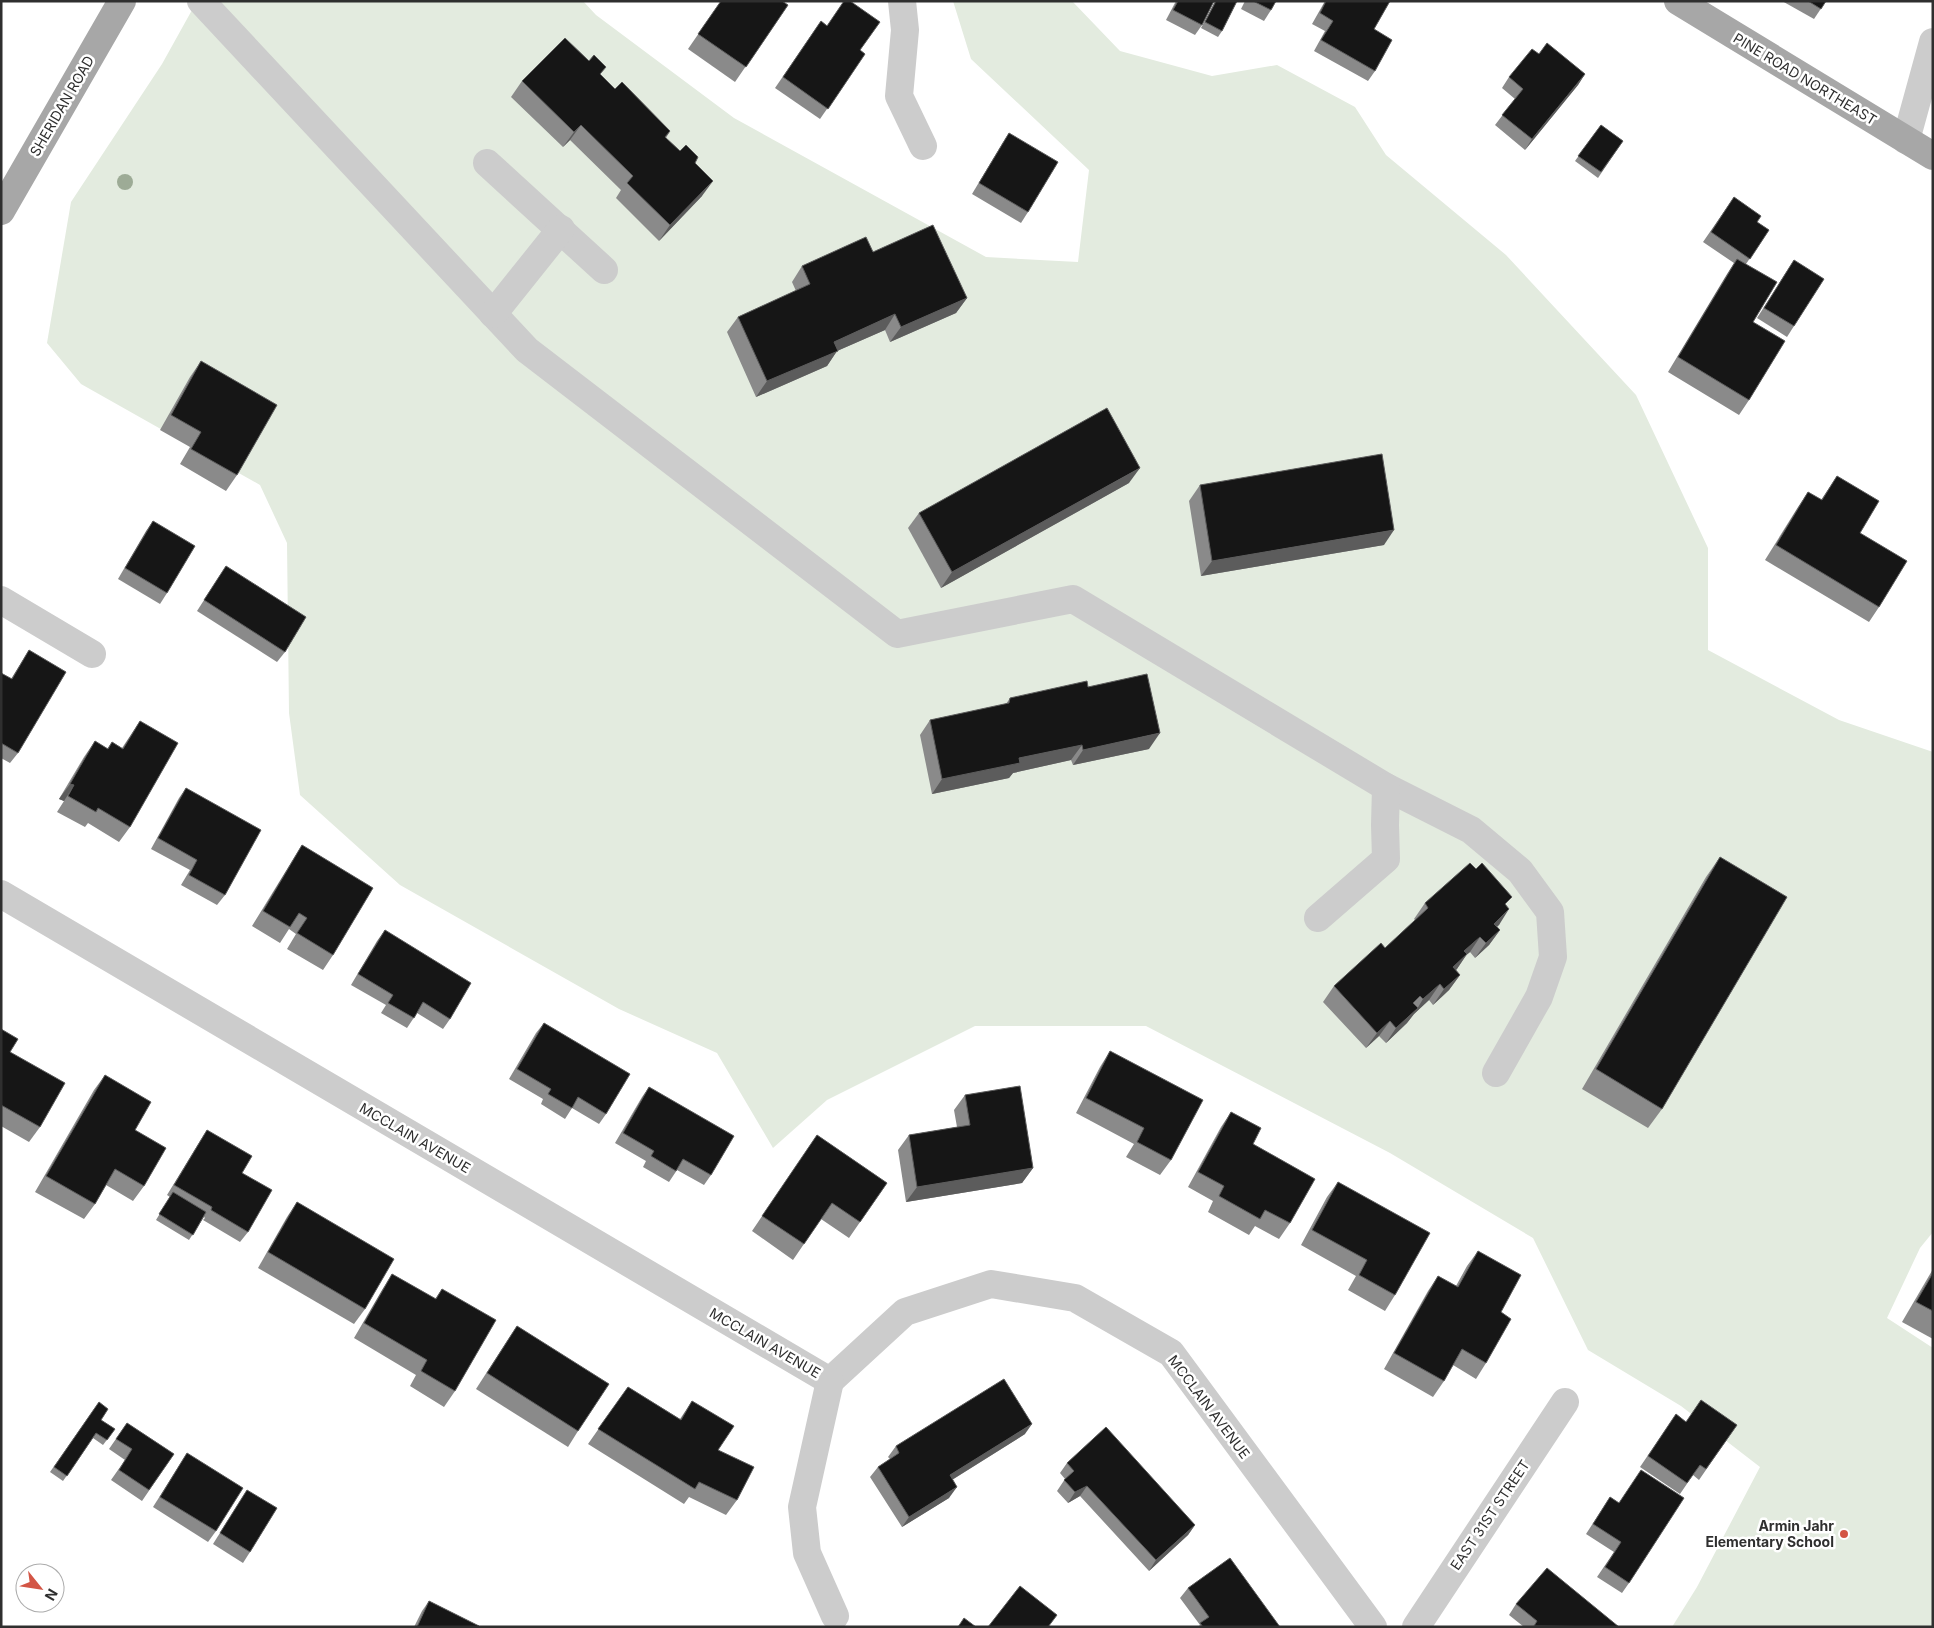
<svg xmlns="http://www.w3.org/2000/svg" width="1934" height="1628" font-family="Inter,sans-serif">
<rect width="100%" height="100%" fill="#fff"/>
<polygon fill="#e3ebdf" points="197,1 583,1 596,15 734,118 986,257 1078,262 1089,170 971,59 953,1 1072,1 1120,51 1212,76 1277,65 1355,107 1386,155 1506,255 1636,395 1708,548 1708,650 1839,720 1933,752 1933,1232 1920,1248 1887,1318 1933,1348 1933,1627 1672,1627 1697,1587 1760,1467 1681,1406 1588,1350 1533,1238 1390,1153 1146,1026 975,1026 827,1100 773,1148 717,1053 619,1009 400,885 300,795 289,713 287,543 260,485 81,384 47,343 71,202 162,64"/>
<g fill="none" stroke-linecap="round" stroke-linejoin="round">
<g stroke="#ccc" stroke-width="28">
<polyline points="201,1 527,350 897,634 1073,599 1386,787 1471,830 1520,871 1550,912 1553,957 1539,997 1496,1073"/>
<polyline points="902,1 905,30 899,96 923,146"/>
<polyline points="1906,140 1933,42"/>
<polyline points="487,163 604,270"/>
<polyline points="493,314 561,229"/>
<polyline points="1,600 92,654"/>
<polyline points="1,894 830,1381 905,1312 991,1284 1075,1298 1171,1353 1373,1627"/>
<polyline points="1318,918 1386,859 1385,825 1386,787"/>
<polyline points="830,1381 802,1507 807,1553 835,1616"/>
<polyline points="1416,1627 1565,1402"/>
</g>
<g stroke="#a7a7a7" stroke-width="28">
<polyline points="1678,1 1933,156"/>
<polyline points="1,211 122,1"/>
</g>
</g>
<circle fill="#9dab96" cx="125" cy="182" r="8"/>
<g fill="#8a8a8a">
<polygon points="721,1 788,5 735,82 688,49"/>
<polygon points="1176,1 1214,1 1202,25 1195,35 1166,20"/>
<polygon points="1215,1 1237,1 1222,31 1218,37 1201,28"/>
<polygon points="1245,1 1276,1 1271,10 1264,21 1241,9"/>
<polygon points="1325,1 1390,1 1374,29 1375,71 1368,81 1314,51 1325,31 1312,24"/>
<polygon points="1782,1 1826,1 1814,19"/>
<polygon points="821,21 865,54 820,119 775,88"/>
<polygon points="1539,54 1585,74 1578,85 1525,150 1495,125 1515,99 1502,88 1509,77"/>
<polygon points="601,75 615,89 670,131 666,138 680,151 695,163 702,196 659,241 616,198 621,190 570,140 563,147 511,97 522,81"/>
<polygon points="1601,125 1623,141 1598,178 1575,161"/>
<polygon points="1009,133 1028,212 1021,223 972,194 1002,144"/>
<polygon points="1734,197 1757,222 1769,230 1746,264 1753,322 1749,400 1739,415 1668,372 1727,274 1734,263 1703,242"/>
<polygon points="873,252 967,298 956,313 890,342 885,330 837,351 827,366 756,397 727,332 738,317 796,291 792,282 802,266"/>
<polygon points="1794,260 1794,326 1787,337 1757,318"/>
<polygon points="201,361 237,475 226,491 180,464 190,447 160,430 190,377"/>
<polygon points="1837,476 1860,533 1879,607 1869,622 1765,560 1798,507 1808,492 1821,500"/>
<polygon points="1129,483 941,588 908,528 919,513"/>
<polygon points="1200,485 1384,545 1201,576 1189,501"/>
<polygon points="153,521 167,593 160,604 118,579 146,531"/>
<polygon points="226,566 285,652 277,662 197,611"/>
<polygon points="29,650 18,753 10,763 1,758 1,673 11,679"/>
<polygon points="1088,687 1149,749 1073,765 1071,760 1013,773 1009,778 932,794 920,735 930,720 1006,704 1010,698"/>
<polygon points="140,721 130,827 119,842 88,823 85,827 57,812 64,801 59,799 84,757 95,741 107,749 112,742 122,748"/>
<polygon points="186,788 225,895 217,905 181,885 190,870 151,849 179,798"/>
<polygon points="302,845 333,955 323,970 287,949 296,934 289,929 280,943 252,926 292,861"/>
<polygon points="1720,857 1662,1109 1648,1128 1582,1089 1706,877"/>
<polygon points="1425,903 1506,906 1499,925 1497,926 1500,930 1489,945 1475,958 1470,952 1467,954 1456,970 1460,975 1449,990 1433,1005 1429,1000 1414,1014 1407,1023 1386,1043 1379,1036 1366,1048 1323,1002 1334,986 1385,948 1415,920 1414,919"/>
<polygon points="385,930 450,1019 443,1029 417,1013 407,1028 381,1013 386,1005 351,985 377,941"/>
<polygon points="544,1023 606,1114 599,1124 572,1108 565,1119 541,1104 543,1099 509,1079 536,1033"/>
<polygon points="1,1029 40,1127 29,1142 1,1126"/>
<polygon points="1110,1051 1171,1160 1160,1175 1126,1157 1134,1144 1076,1113 1100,1067"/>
<polygon points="105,1075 135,1130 144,1186 133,1201 106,1185 95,1204 84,1219 35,1192 94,1090"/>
<polygon points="649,1087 711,1175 704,1185 677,1170 669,1182 643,1167 646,1161 615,1143 642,1097"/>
<polygon points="965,1095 1033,1168 1022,1183 906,1202 898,1150 909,1135 957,1127 954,1110"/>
<polygon points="1231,1112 1253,1144 1290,1223 1279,1239 1255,1226 1249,1235 1208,1212 1213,1201 1188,1187 1221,1127"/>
<polygon points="207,1130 242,1173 248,1232 240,1242 203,1220 205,1218 204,1217 189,1240 156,1220 170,1197 167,1195 200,1141"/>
<polygon points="817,1135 887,1183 849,1238 821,1219 793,1260 752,1231"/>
<polygon points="1338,1182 1395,1295 1385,1311 1348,1290 1356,1276 1301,1245 1327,1197"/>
<polygon points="297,1202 365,1309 354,1324 258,1268 287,1217"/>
<polygon points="1478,1251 1501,1312 1486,1363 1476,1379 1453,1365 1444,1381 1433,1397 1384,1369 1428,1291 1438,1276 1456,1286 1467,1266"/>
<polygon points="1933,1269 1933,1339 1902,1322"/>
<polygon points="392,1274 435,1299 442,1289 455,1391 444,1407 410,1386 416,1375 354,1338 382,1290"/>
<polygon points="517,1326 578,1431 568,1447 476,1389 507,1341"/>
<polygon points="628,1387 680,1419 692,1401 718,1450 737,1500 726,1515 689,1497 684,1504 588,1444"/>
<polygon points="99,1402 101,1420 115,1429 103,1445 93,1438 63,1481 50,1472"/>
<polygon points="1676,1414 1686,1422 1737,1425 1699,1480 1693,1475 1680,1494 1640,1467"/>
<polygon points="127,1423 174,1454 142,1501 111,1480 125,1460 109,1449"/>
<polygon points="1025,1434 952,1480 949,1498 902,1527 870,1477 878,1467 890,1459 888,1457 896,1446"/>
<polygon points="187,1453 216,1531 208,1542 153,1507"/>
<polygon points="1067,1463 1195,1525 1188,1535 1149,1571 1080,1496 1068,1503 1057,1491 1065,1479 1060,1473"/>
<polygon points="247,1490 250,1552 243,1563 213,1544"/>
<polygon points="1610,1497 1619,1503 1629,1583 1622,1593 1597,1577 1614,1552 1586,1534"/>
<polygon points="1188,1588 1280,1627 1198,1627 1200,1625 1180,1598"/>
<polygon points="429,1601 479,1627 414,1627 422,1611"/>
<polygon points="1516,1604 1619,1627 1524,1627 1509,1615"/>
</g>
<g fill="#5c5c5c">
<polygon points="1585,74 1578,85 1525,150 1532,139"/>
<polygon points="581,125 570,140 563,147 574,132"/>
<polygon points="713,181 702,196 659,241 670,225"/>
<polygon points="967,298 956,313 890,342 901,327"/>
<polygon points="895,314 885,330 837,351 827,366 756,397 767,381 834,342"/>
<polygon points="1140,468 1129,483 941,588 952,572"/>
<polygon points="1394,530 1384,545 1201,576 1212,561"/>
<polygon points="1160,733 1149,749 1073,765 1083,750"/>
<polygon points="1082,745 1071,760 1013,773 1009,778 932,794 942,779 1019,758"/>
<polygon points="70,784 74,785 64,801 59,799"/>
<polygon points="1509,909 1499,925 1483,939 1494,924"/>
<polygon points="1500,930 1489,945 1475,958 1486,943"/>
<polygon points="1480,937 1470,952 1454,966 1464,951"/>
<polygon points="1467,954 1457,969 1442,983 1453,967"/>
<polygon points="1460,975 1449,990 1433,1005 1444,989"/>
<polygon points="1440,984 1429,1000 1414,1014 1407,1023 1386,1043 1396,1028 1417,1009 1423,999"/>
<polygon points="1390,1021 1379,1036 1366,1048 1377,1033"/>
<polygon points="1033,1168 1022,1183 906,1202 917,1187"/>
<polygon points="1032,1424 1025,1434 942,1486 950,1475"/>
<polygon points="1087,1486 1080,1496 1068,1503 1075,1492"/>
<polygon points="957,1487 949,1498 902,1527 909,1517"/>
<polygon points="1195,1525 1188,1535 1149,1571 1156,1560"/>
</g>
<g fill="#161616" stroke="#5c5c5c">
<polygon points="721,1 782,1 788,5 746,67 698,34"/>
<polygon points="844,1 850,1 880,22 860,50 865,54 828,109 783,77 821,21 827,26"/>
<polygon points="1178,1 1214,1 1202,25 1173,10"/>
<polygon points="1216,1 1237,1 1222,31 1205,22"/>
<polygon points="1253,1 1276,1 1271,10"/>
<polygon points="1326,1 1390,1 1374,29 1392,40 1375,71 1321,40 1333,21 1320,13"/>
<polygon points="1808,1 1826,1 1821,9"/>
<polygon points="565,38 589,61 594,55 606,67 600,74 615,89 622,82 670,131 665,137 680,151 686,145 698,157 695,163 713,181 670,225 627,183 633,176 581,125 574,132 522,81"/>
<polygon points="1547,43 1585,74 1532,139 1502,115 1523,89 1509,77 1532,49 1539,54"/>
<polygon points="1601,125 1623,141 1601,172 1578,156"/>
<polygon points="1009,133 1058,162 1028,212 979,183"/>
<polygon points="1734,197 1761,216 1757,222 1769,230 1750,259 1711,232"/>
<polygon points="933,225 967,298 901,327 895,314 834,342 838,351 767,381 738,317 810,284 802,266 866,237 873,252"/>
<polygon points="1737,259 1777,282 1753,322 1785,341 1749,400 1678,357"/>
<polygon points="1794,260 1824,279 1794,326 1764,308"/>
<polygon points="201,361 277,405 237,475 191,449 201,432 171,415"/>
<polygon points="1107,408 1140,468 952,572 919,513"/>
<polygon points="1382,454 1394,530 1212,561 1200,485"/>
<polygon points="1837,476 1879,501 1860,533 1907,561 1879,607 1776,545 1808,492 1822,500"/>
<polygon points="153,521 195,546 167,593 125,568"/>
<polygon points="226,566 306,617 285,652 204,600"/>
<polygon points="29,650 66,672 18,753 1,743 1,673 12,679"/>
<polygon points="1147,674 1160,733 1083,750 1082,745 1019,758 1020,763 942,779 930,720 1009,703 1010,698 1087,681 1088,687"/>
<polygon points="140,721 178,743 130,827 98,808 96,812 68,796 74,785 70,784 95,741 108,749 112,742 123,749"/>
<polygon points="186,788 261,830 225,895 189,875 197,860 158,838"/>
<polygon points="302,845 373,888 333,955 297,933 307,918 299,913 290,927 263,911"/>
<polygon points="1720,857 1787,897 1662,1109 1596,1069"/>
<polygon points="1470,863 1476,869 1482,863 1512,897 1505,904 1509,909 1494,924 1500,930 1486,943 1480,937 1464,951 1467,954 1453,967 1460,975 1444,989 1440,984 1423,999 1420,996 1413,1003 1418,1008 1396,1028 1390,1021 1377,1033 1334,986 1381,943 1385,948 1428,908 1425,903"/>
<polygon points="385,930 471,983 450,1019 423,1002 414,1018 388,1003 393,995 358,974"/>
<polygon points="544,1023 630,1074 606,1114 578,1097 572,1108 548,1094 551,1089 517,1069"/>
<polygon points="1,1029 18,1039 10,1052 65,1083 40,1127 1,1105"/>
<polygon points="1110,1051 1203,1100 1171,1160 1137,1142 1144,1128 1086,1098"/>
<polygon points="105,1075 151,1102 135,1130 166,1148 144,1186 115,1169 95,1204 46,1176"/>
<polygon points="1020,1086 1033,1168 917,1187 909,1135 970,1125 965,1095"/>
<polygon points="649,1087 734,1136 711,1175 683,1159 676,1171 651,1156 654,1151 623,1133"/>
<polygon points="1231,1112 1261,1128 1253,1144 1315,1179 1290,1223 1265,1210 1260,1219 1219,1196 1224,1186 1198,1172"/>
<polygon points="207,1130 252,1156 242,1173 272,1190 248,1232 211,1210 212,1207 174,1185"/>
<polygon points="817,1135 887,1183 860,1222 832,1203 804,1244 762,1216"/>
<polygon points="1338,1182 1430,1233 1395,1295 1359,1275 1367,1260 1312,1230"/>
<polygon points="173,1192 206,1212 193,1235 159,1214"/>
<polygon points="297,1202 394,1259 365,1309 268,1252"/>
<polygon points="1478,1251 1521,1275 1501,1312 1511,1319 1486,1363 1462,1349 1444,1381 1394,1353 1438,1276 1458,1287"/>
<polygon points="1933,1273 1933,1311 1916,1302"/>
<polygon points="392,1274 436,1299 442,1289 496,1320 455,1391 421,1371 427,1360 364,1323"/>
<polygon points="517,1326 609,1384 578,1431 487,1373"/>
<polygon points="1004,1379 1032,1424 950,1475 957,1487 909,1517 878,1467 899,1453 896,1446"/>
<polygon points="628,1387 681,1420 692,1401 734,1426 718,1450 754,1467 737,1500 699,1482 695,1489 598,1429"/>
<polygon points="1701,1400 1737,1425 1706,1469 1700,1465 1687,1483 1648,1456 1676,1414 1686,1422"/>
<polygon points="99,1402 108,1409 101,1420 115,1429 107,1440 96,1433 67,1476 54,1467"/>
<polygon points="127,1423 174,1454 149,1490 119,1470 132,1449 116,1439"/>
<polygon points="1106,1427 1195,1525 1156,1560 1087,1486 1075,1492 1064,1480 1074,1471 1067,1463"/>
<polygon points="187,1453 243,1488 216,1531 160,1497"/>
<polygon points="1641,1470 1684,1498 1629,1583 1605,1567 1621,1542 1593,1524 1610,1497 1619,1503"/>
<polygon points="247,1490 277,1508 250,1552 220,1533"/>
<polygon points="1230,1558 1280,1627 1203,1627 1200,1623 1209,1617 1188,1588"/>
<polygon points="1547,1568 1619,1627 1534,1626 1537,1621 1516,1604"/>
<polygon points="1020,1586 1057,1615 1048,1627 988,1627"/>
<polygon points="429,1601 479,1626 479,1627 417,1627"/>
<polygon points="964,1618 976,1627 958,1627"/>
</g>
<circle fill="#d35545" stroke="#fff" stroke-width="2" cx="1844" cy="1534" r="5"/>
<g text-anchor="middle" stroke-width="5" stroke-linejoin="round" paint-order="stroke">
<g font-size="14" fill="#2f2f2f" stroke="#fff">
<text transform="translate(1805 79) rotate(31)" y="5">PINE ROAD NORTHEAST</text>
<text transform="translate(62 106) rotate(-60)" y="5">SHERIDAN ROAD</text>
<text transform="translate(415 1138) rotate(30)" y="5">MCCLAIN AVENUE</text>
<text transform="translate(765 1343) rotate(30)" y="5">MCCLAIN AVENUE</text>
<text transform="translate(1209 1407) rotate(53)" y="5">MCCLAIN AVENUE</text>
<text transform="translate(1490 1515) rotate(-56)" y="5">EAST 31ST STREET</text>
</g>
<g font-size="14" font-weight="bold" fill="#2f2f2f" stroke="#fff" text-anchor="end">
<text x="1834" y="1531">Armin Jahr<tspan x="1834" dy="16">Elementary School</tspan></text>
</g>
</g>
<rect width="1934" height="1628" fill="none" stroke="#2f2f2f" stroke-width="5"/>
<g transform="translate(40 1588) rotate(120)"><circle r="24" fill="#ffffff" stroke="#acacac"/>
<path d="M0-4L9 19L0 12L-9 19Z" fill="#d35545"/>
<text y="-8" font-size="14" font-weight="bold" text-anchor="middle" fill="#2f2f2f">N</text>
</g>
</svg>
